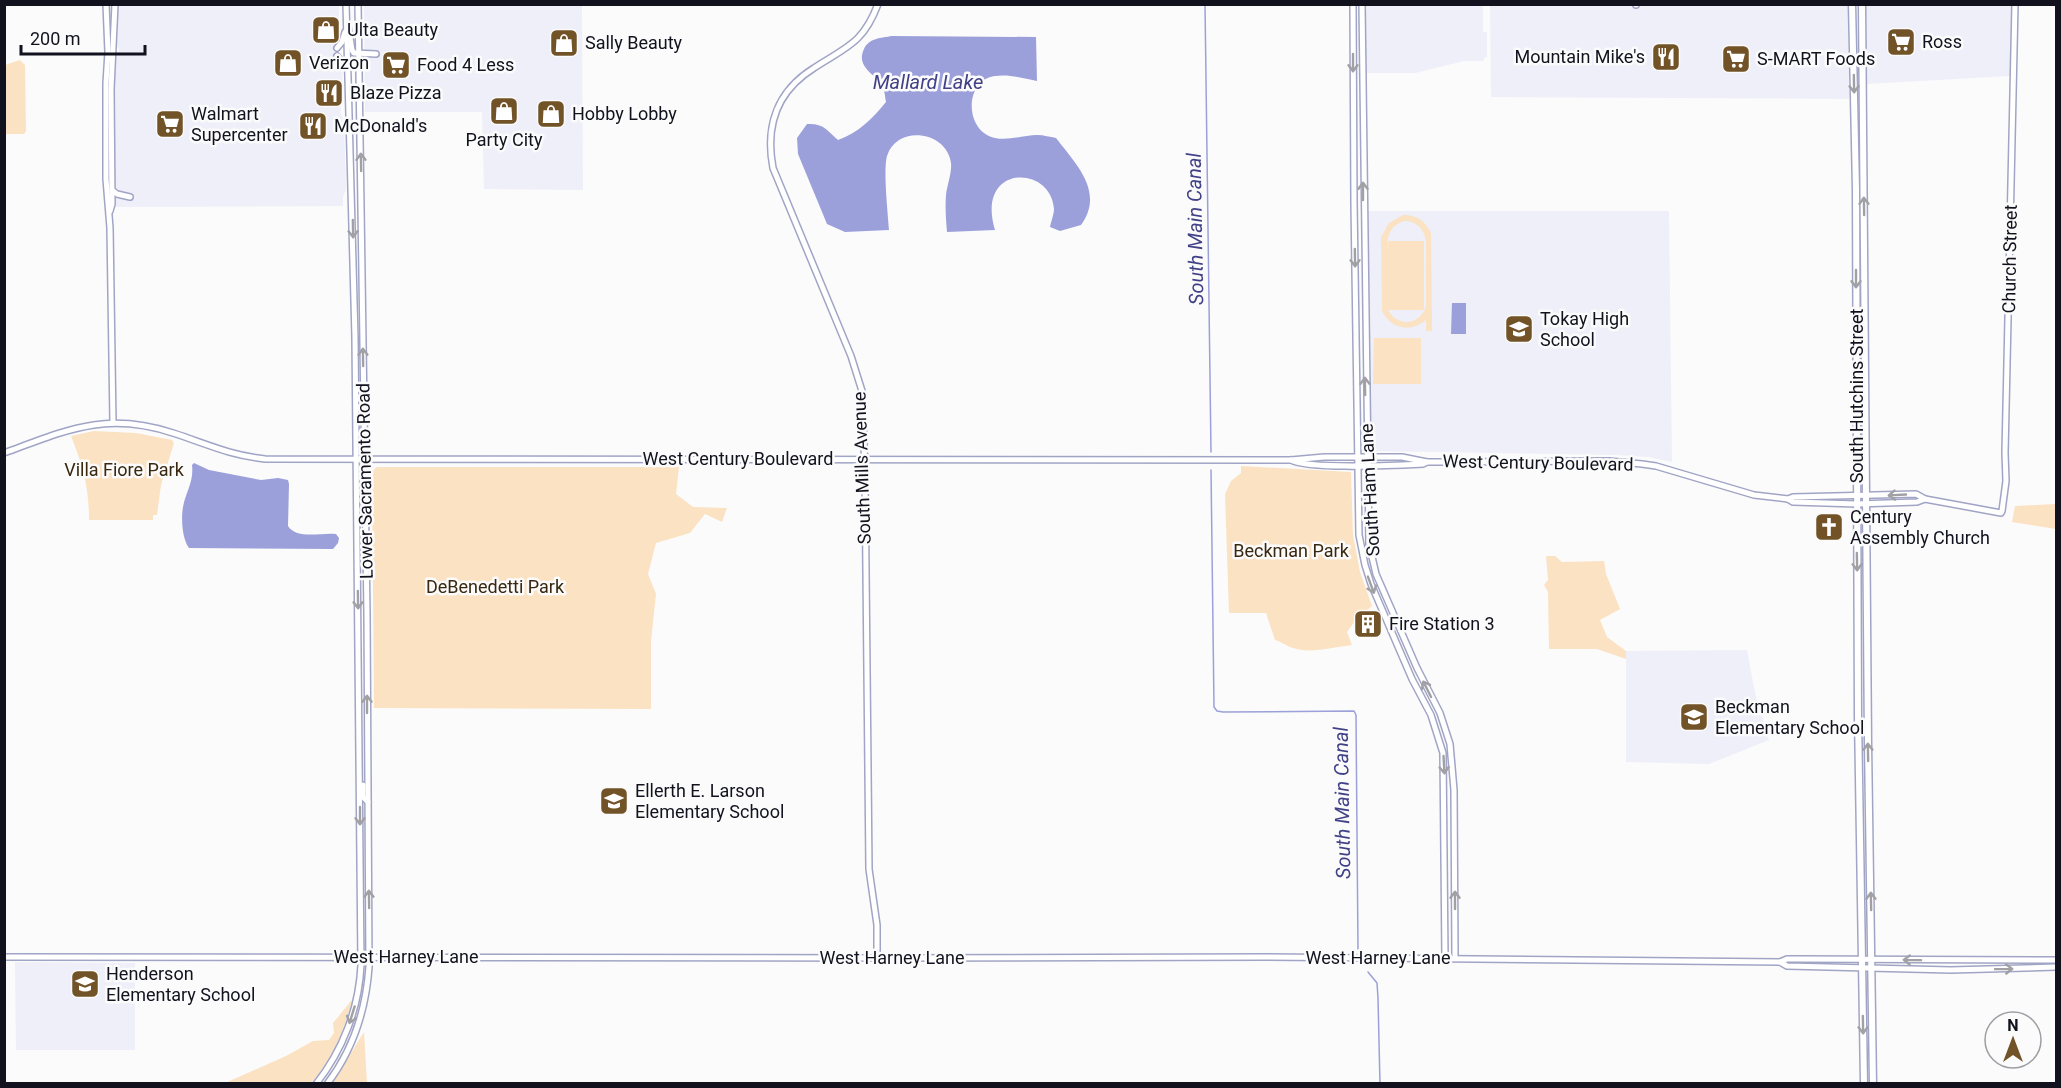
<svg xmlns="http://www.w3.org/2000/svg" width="2061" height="1088" font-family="Roboto,sans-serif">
<rect width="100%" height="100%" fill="#fbfbfb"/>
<g fill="#eeeff8">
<polygon points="117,5 339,5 339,39 336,44 336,57 342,67 343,93 340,99 341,114 344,120 346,190 343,196 343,206 114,207 114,200 117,198 117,193 114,189 113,96 115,59 118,55 119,49 116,44"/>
<polygon points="364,5 582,5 583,190 484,189 482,112 365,112"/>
<polygon points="1363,5 1483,5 1483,32 1487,32 1487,57 1484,58 1484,61 1464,61 1415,73 1364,73"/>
<polygon points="1490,5 1848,5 1849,99 1491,97"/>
<polygon points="1865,5 2012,5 2010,76 1866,84"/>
<polygon points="1367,211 1669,211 1672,462 1648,457 1616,455 1372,451 1370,447"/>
<polygon points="1747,650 1755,693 1769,740 1709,764 1626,762 1626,651"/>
<polygon points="15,962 135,963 135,1050 16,1050"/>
</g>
<g fill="#fbe2c3" fill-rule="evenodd">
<polygon points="20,60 25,65 26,131 24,134 5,134 5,65"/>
<path d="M1403,215C1416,215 1425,220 1431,233L1432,331H1426V320C1410,333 1391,329 1382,311L1381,237L1389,223ZM1404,221C1416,221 1424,228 1426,241V306C1420,325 1398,328 1388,310H1424V241H1388L1387,251C1387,237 1389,226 1404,221Z"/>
<polygon points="1374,338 1421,338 1421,384 1373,384"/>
<path d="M94,431L136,433L172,440L174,443L161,485L157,515H153V520H89C89,487 83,466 71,436Z"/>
<path d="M1241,466L1351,472L1353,535L1360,572L1372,606L1355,621L1347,632L1352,645C1334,647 1310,654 1293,648C1286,646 1282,642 1275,640L1266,613H1229L1225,494L1231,481L1241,473Z"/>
<polygon points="377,467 679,467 676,494 693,507 727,508 722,522 705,514 690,533 656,543 648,574 656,594 651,641 651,709 374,708 372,471"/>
<polygon points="2056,504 2056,529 2012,522 2015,506"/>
<polygon points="1546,556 1555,556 1562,562 1604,561 1606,574 1620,609 1600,620 1607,637 1626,651 1626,659 1597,649 1549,649 1548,592 1544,585 1548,580"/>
<path d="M351,1001H352C344,1032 331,1060 311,1083H225L286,1056L313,1041L329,1040L334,1033L333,1023Z"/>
<polygon points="364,1032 367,1083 332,1083 336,1077"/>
</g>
<g fill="#9ba0da">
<path d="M892,36L1036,37L1037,81C1023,78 1009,74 995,76C964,80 964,131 995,138C1009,141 1024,135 1037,135C1044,135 1050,137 1056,138C1076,164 1105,192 1081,225L1060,231L1050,227C1051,222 1054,214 1054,209C1051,164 975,164 995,230L947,232C946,220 945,207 946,195C947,185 952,173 951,163C947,131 897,124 887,156C883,170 888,214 889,230L845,232L827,224L798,154L797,138L807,124C823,123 827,130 838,140C858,133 872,119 886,102C885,98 885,92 883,88C877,74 855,68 864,49C869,38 881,38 892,36Z"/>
<polygon points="1452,303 1466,303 1466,334 1451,334"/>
<path d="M194,463L209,470L261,480L278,478L288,480L289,484L288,526C297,540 322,532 336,534L339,538L338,543L333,549L189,548C182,539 181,518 183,507C186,491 194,482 192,465Z"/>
</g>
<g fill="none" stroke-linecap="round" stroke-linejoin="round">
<g stroke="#9ba0da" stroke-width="1.5">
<polyline points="1205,4 1211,452"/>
<polyline points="1211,470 1214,707 1217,711 1223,712 1354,711 1356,715 1358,949"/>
<polyline points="1368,972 1377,983 1378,998 1380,1084"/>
</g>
<g stroke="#a1a5c5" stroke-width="8">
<g id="secondary">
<polyline points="106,4 108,52 106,83 106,179 110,228 113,423"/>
<polyline points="1353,4 1354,203 1359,535 1365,565 1371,584 1412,679 1431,715 1443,753 1445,958"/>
<polyline points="1362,4 1369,544 1376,574 1383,590 1417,668 1440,713 1450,744 1454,790 1455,958"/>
<polyline points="1636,5 1636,4"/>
<polyline points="348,26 352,50 354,53 376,54"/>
<polyline points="337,48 342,42 345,32"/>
<polyline points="337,56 346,66"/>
<polyline points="112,190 117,194 130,197"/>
<polyline points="110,211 112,204 111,89 115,4"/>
<path d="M4,453C67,430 105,411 173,433C207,444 229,455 265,459L1291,460L1324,457H1402L1427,462H1447L1609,461L1642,464L1656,466L1754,495L1788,499L1793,502L1857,504L1917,502L1925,499"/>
<path d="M1291,460C1310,470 1397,465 1423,464L1427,462"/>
<polyline points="1788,499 1793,497 1916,494 1925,499 2001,513 2002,511 2006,481 2005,453 2015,4"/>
<polyline points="363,785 363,797 368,802"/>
<polyline points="4,957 877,958 1263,957 1780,962 1787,959 1800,959 2056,960"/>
<path d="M877,958V925L869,869L865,472L862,391L851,356L773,168C765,126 777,91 814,68C846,47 863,44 878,4"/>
<polyline points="1780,962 1787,966 1951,970 2056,967"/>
<path d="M316,1084C343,1050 359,1008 361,965L355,338L346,4"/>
<path d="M327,1084C353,1050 366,1009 369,967L367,614L358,4"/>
</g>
</g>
<g stroke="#a1a5c5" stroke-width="9">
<g id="primary">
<polyline points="1852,4 1856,190 1858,716 1864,1084"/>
<polyline points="1862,4 1868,744 1873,1084"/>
</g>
</g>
<use href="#secondary" stroke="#fff" stroke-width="5"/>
<use href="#primary" stroke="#fff" stroke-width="6"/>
</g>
<defs><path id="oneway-shaft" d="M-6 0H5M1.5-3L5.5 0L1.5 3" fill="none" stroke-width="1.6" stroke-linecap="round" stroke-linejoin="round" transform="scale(1.5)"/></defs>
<g stroke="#a0a0a5">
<use href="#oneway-shaft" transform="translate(1353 63) rotate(90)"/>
<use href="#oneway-shaft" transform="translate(1854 84) rotate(89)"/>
<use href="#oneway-shaft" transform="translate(361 162) rotate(-91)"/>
<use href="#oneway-shaft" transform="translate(1363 191) rotate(-90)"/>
<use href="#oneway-shaft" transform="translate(1864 206) rotate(-91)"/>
<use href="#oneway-shaft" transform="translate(353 229) rotate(89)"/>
<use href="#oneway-shaft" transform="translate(1355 258) rotate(89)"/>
<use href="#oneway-shaft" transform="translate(1856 279) rotate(90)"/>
<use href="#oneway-shaft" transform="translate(363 357) rotate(-91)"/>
<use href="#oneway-shaft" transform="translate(1365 386) rotate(-91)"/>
<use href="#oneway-shaft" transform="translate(1897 495) rotate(177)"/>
<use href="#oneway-shaft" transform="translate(1857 562) rotate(89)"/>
<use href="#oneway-shaft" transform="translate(1371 585) rotate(70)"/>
<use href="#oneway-shaft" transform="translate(358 600) rotate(89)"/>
<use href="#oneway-shaft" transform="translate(1427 689) rotate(-117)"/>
<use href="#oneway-shaft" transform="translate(367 704) rotate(-90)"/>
<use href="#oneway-shaft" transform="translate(1868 752) rotate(-91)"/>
<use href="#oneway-shaft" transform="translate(1444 765) rotate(87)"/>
<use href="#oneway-shaft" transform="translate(360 816) rotate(90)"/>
<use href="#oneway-shaft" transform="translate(369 899) rotate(-91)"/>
<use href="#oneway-shaft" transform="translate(1455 900) rotate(-90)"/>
<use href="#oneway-shaft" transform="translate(1871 901) rotate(-91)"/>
<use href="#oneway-shaft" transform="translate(1912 960) rotate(-179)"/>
<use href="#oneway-shaft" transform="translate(2004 969) rotate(-1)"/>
<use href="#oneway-shaft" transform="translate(352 1015) rotate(107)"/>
<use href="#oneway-shaft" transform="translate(1863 1025) rotate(89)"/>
</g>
<defs>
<g id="shop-square" transform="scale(1.5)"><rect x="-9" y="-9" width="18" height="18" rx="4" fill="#725328" stroke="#fbfbfb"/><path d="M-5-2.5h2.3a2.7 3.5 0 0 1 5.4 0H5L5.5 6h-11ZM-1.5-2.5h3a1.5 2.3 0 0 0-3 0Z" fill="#fff"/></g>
<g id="supermarket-square" transform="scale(1.5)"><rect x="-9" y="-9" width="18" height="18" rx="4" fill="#725328" stroke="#fbfbfb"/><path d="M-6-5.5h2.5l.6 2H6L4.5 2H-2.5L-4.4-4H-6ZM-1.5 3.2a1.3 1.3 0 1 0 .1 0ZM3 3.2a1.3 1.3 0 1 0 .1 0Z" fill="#fff"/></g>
<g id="restaurant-square" transform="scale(1.5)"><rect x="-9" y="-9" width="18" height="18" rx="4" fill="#725328" stroke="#fbfbfb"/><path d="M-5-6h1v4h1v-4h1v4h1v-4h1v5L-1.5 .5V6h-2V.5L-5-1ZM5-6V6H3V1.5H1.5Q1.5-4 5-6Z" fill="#fff"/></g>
<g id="school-square" transform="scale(1.5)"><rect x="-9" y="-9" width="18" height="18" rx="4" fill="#725328" stroke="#fbfbfb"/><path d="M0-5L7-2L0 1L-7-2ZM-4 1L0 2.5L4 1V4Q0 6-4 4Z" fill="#fff"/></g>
<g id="church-square" transform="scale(1.5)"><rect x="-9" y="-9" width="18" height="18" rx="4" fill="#725328" stroke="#fbfbfb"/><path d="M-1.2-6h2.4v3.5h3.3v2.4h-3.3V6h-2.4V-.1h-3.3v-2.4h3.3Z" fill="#fff"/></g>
<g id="building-square" transform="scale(1.5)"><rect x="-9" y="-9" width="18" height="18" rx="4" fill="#725328" stroke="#fbfbfb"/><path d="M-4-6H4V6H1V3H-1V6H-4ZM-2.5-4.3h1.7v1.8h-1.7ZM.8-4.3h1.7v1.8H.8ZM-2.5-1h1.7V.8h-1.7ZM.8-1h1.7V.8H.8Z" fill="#fff"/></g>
</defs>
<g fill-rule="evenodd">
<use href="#shop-square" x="326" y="30"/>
<use href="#supermarket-square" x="1901" y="42"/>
<use href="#shop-square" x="564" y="43"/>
<use href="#restaurant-square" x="1666" y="57"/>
<use href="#supermarket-square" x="1736" y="59"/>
<use href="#shop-square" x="288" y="63"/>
<use href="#supermarket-square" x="396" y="65"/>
<use href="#restaurant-square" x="329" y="93"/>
<use href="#shop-square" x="504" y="111"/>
<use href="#shop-square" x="551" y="114"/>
<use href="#supermarket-square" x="170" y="124"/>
<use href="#restaurant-square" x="313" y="126"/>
<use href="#school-square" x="1519" y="329"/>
<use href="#church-square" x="1829" y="527"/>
<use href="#building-square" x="1368" y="624"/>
<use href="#school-square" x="1694" y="717"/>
<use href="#school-square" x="614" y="801"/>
<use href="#school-square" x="85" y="984"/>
</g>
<g text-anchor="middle" stroke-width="5" stroke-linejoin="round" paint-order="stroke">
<g font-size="18" fill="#11121e" stroke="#fbfbfb" text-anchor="start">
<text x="347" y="36">Ulta Beauty</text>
<text x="1922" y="48">Ross</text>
<text x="585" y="49">Sally Beauty</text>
<text x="1645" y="63" text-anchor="end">Mountain Mike's</text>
<text x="1757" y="65">S-MART Foods</text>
<text x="309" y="69">Verizon</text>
<text x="417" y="71">Food 4 Less</text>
<text x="350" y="99">Blaze Pizza</text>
<text x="191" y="120">Walmart<tspan x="191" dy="21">Supercenter</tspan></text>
<text x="572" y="120">Hobby Lobby</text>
<text x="334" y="132">McDonald's</text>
<text x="504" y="146" text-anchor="middle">Party City</text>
<text x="1540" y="325">Tokay High<tspan x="1540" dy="21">School</tspan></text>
<text x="1850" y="523">Century<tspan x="1850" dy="21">Assembly Church</tspan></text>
<text x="1389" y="630">Fire Station 3</text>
<text x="1715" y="713">Beckman<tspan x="1715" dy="21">Elementary School</tspan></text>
<text x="635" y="797">Ellerth E. Larson<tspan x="635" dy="21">Elementary School</tspan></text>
<text x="106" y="980">Henderson<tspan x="106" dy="21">Elementary School</tspan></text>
</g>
<g font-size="18" fill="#11121e" stroke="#fbfbfb">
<text transform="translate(2010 259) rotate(-89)" y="6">Church Street</text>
<text transform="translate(1857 396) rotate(-90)" y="6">South Hutchins Street</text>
<text x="738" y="465">West Century Boulevard</text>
<text transform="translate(1538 463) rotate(1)" y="6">West Century Boulevard</text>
<text transform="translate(862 468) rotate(-92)" y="6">South Mills Avenue</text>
<text transform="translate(365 481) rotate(-91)" y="6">Lower Sacramento Road</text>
<text transform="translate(1370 490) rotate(-93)" y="6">South Ham Lane</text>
<text x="406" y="963">West Harney Lane</text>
<text x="892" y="964">West Harney Lane</text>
<text x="1378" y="964">West Harney Lane</text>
</g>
<g font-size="18" fill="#39280f" stroke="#fbfbfb">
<text x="124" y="476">Villa Fiore Park</text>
<text x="1291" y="557">Beckman Park</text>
<text x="495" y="593">DeBenedetti Park</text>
</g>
<g font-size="20" font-style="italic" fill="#414188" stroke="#fbfbfb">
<text x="928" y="89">Mallard Lake</text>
<text transform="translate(1195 229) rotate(-91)" y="7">South Main Canal</text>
<text transform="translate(1342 803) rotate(-91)" y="7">South Main Canal</text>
</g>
</g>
<rect width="2061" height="1088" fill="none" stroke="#11121e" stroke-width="12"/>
<g transform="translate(2013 1040)"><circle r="28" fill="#fbfbfb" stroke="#9d9ea3" stroke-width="1.5"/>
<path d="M0-4.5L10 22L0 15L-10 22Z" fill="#725328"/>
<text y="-9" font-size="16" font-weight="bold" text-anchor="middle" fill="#11121e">N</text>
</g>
<path d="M21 45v9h124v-9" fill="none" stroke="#11121e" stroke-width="3"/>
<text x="30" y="45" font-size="18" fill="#11121e" stroke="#fbfbfb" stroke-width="4.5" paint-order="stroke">200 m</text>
</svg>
